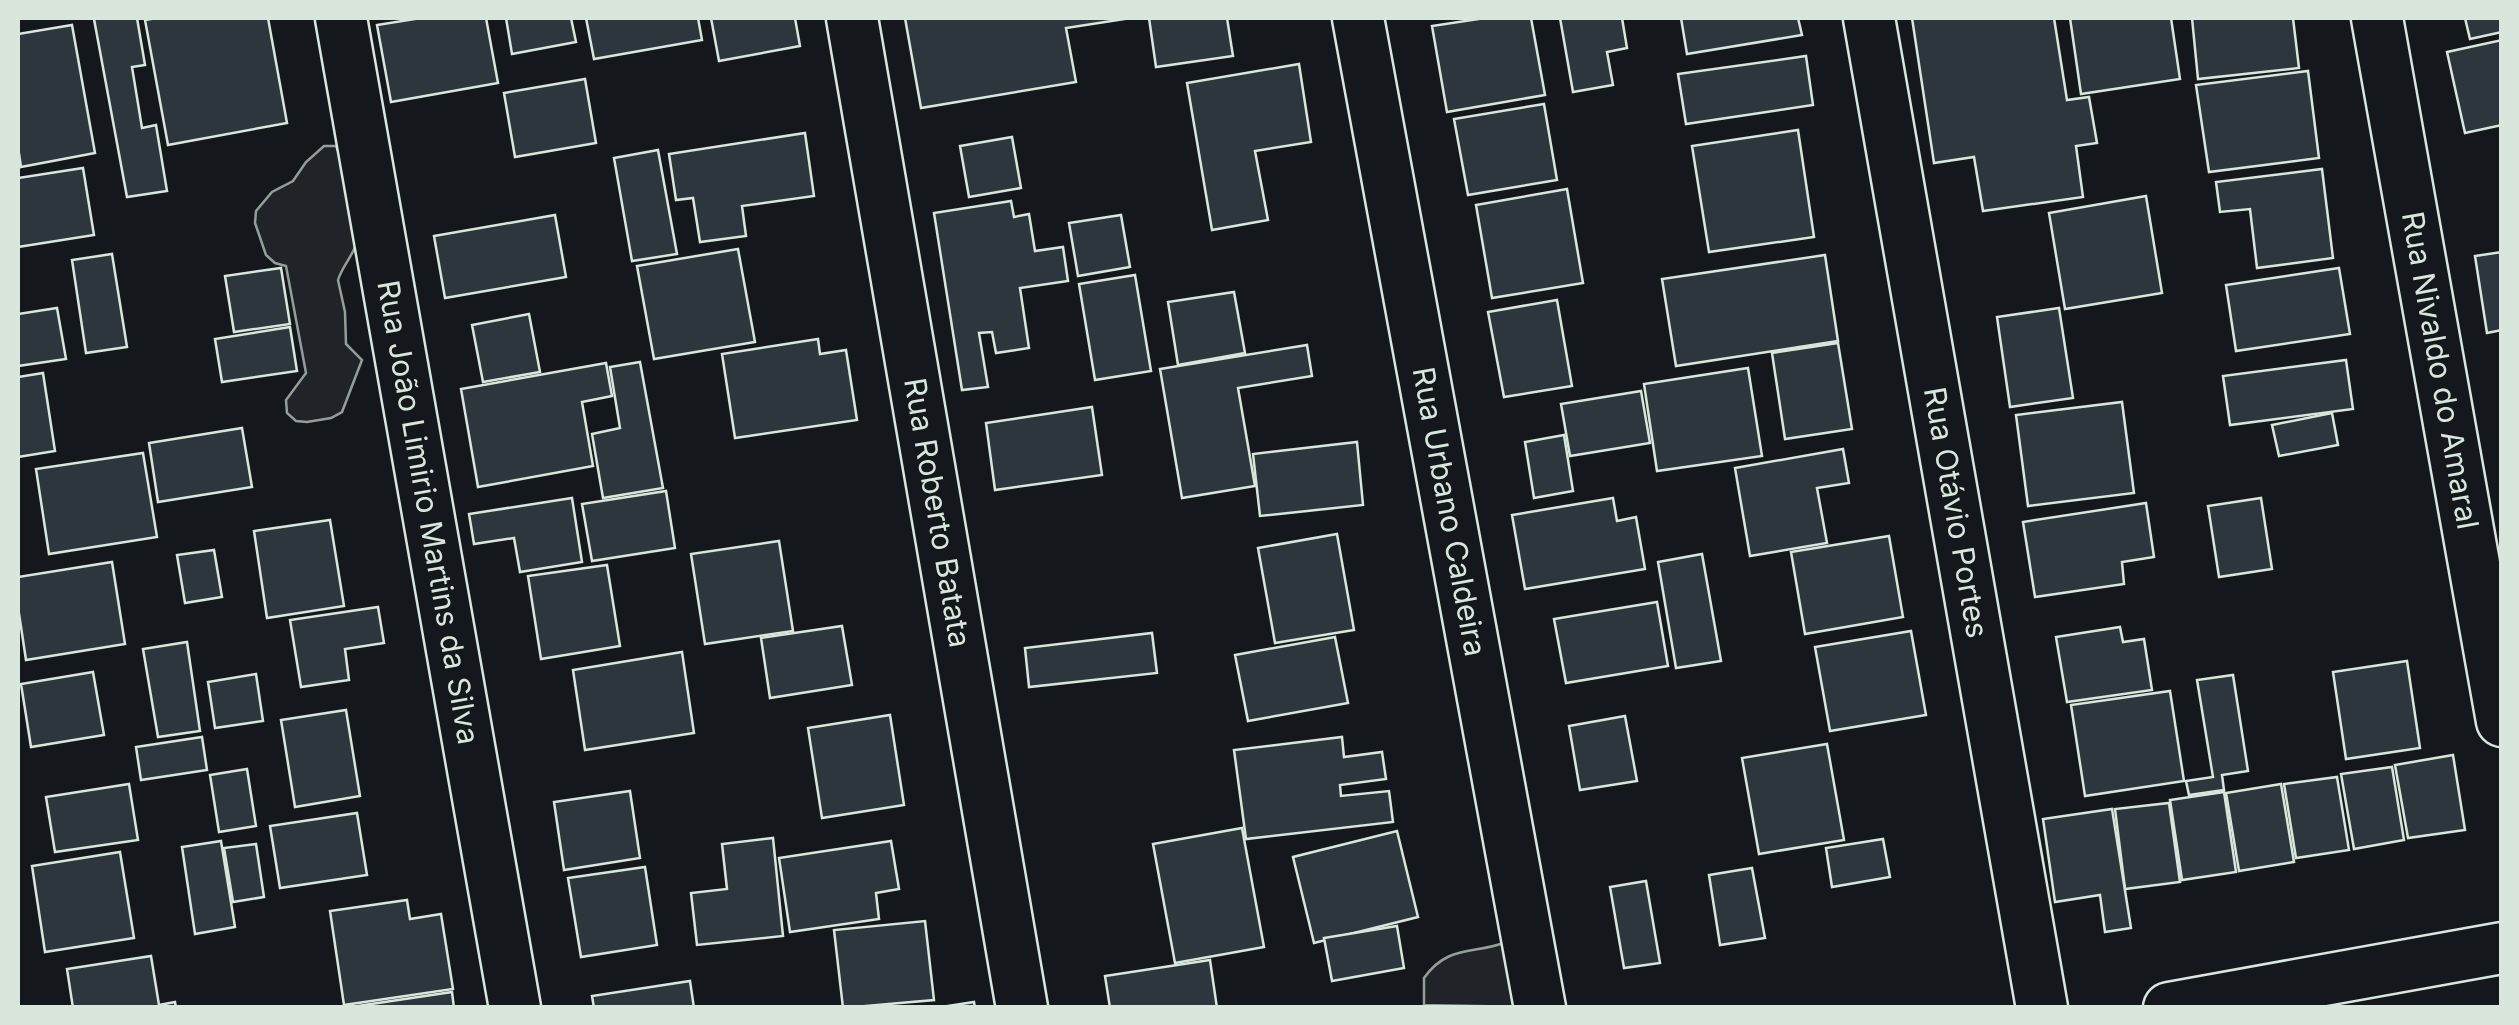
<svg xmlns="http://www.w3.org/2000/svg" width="2519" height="1025" font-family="Inter,sans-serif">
<rect width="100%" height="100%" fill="#14181c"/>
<g fill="#202428" stroke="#939e99" stroke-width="2.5">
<path d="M324,146H336C342,160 362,233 356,245C351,258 342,267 338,280L345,312L346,344L362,360L342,412L331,418L307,422L296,421L287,413L286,400L306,373L286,266L275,263L266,255L255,223L256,211L272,192L293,181L306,162Z"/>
<path d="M1506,942L1526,1007L1424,1005V978C1448,944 1474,955 1506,942Z"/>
</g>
<g fill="#2c363c" stroke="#d8e6dc" stroke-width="2.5">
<polygon points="104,18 137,18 145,65 132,67 142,128 156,125 167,191 127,197 94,19"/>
<polygon points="157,18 268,18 287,123 168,145 145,20"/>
<polygon points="421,18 486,18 498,83 391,102 377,25"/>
<polygon points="506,18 571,18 576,42 512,54"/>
<polygon points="586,18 698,18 702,40 594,59"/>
<polygon points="711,18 795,18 800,46 719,61"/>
<polygon points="905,18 1131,18 1066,28 1076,82 921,108"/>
<polygon points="1149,18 1227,18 1233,56 1156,67"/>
<polygon points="1485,18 1531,18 1545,95 1447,112 1432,26"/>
<polygon points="1560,18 1622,18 1627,48 1607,52 1613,85 1573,92"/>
<polygon points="1681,18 1798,18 1802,35 1687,54"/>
<polygon points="1912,18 2054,18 2067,100 2089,97 2097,143 2076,146 2083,197 1983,211 1974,157 1934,163"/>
<polygon points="2070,18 2171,18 2180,79 2081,94"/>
<polygon points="2192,18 2293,18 2299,68 2198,79"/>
<polygon points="2465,18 2502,18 2502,32 2470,39"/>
<polygon points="72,25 95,153 21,167 18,147 18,34"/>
<polygon points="2502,40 2502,125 2465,133 2447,52"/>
<polygon points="1806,56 1813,105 1686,124 1678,74"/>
<polygon points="1299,64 1311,142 1255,151 1268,220 1212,230 1187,83"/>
<polygon points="2308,71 2319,158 2209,172 2196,85"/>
<polygon points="585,79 596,143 515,157 504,93"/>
<polygon points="1544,104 1557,180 1468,195 1454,119"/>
<polygon points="1798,130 1814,237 1709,252 1692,146"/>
<polygon points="805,133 814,196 742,206 746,236 700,242 693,198 676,200 669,154"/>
<polygon points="1012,137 1021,188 969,197 960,146"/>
<polygon points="658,150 677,254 632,261 614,158"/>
<polygon points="83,168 94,235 18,247 18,178"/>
<polygon points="2322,169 2333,258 2257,268 2250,209 2220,212 2216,182"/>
<polygon points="1567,189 1583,283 1492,298 1476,205"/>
<polygon points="2146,196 2162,293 2065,309 2049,213"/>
<polygon points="1011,201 1014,217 1029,214 1035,251 1063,247 1068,281 1020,288 1029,348 996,353 992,332 979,333 988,387 962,390 934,213"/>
<polygon points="555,215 566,277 445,298 434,236"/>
<polygon points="1121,215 1130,267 1078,276 1069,223"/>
<polygon points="738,249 755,342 654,359 637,266"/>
<polygon points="2502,252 2502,330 2487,333 2475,256"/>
<polygon points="112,254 127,347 86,353 72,260"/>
<polygon points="1825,255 1838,341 1676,366 1662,279"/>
<polygon points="281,268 290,324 234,332 225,276"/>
<polygon points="2339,268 2350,334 2236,351 2226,285"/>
<polygon points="1135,275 1151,371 1095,380 1079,284"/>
<polygon points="1234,292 1245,353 1178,365 1168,302"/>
<polygon points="1557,300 1572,386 1504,397 1488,312"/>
<polygon points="57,308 66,359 18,366 18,314"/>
<polygon points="2059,308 2073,398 2010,407 1997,317"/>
<polygon points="529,314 540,372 483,382 472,325"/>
<polygon points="290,327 297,371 222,382 215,339"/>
<polygon points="818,339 820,354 846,350 857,420 735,438 722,354"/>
<polygon points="1838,343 1852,429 1785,439 1772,353"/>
<polygon points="1307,345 1312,376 1238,388 1255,486 1182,498 1160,369"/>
<polygon points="2346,360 2353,409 2230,425 2223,376"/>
<polygon points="640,362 663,488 603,498 592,434 620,428 610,367"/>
<polygon points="606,363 612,396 582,402 593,466 478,487 461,389"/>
<polygon points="1748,368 1762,456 1657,471 1644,384"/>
<polygon points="43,373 55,451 18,457 18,377"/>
<polygon points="1641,391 1650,443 1570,456 1561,404"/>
<polygon points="2122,402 2134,493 2028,506 2016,415"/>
<polygon points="1092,407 1102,475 995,490 986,423"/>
<polygon points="2332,413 2338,445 2279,456 2272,425"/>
<polygon points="242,428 252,487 158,502 149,443"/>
<polygon points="1564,435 1573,491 1534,498 1525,442"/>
<polygon points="1357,442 1363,505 1260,516 1253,454"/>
<polygon points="1843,449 1849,483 1817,488 1827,543 1750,556 1735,468"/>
<polygon points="143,453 157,537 49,554 36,469"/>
<polygon points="666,491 675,548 592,561 582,504"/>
<polygon points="572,498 582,562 520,572 514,538 474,544 469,514"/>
<polygon points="1613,498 1617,521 1636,517 1645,569 1525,589 1512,515"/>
<polygon points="2261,498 2272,569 2219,577 2208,506"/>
<polygon points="2146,503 2154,557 2122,562 2124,584 2035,597 2023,522"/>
<polygon points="330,520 344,606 267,618 254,531"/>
<polygon points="1337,534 1354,630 1275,643 1258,548"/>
<polygon points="1889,536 1903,617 1805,634 1791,552"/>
<polygon points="779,541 793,631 705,644 691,554"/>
<polygon points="214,550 222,597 185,603 177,555"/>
<polygon points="1702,554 1721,661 1676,668 1658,562"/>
<polygon points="112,562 125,644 26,660 18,607 18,577"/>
<polygon points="607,565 620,646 541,659 528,576"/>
<polygon points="1657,602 1668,666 1566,683 1554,619"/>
<polygon points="378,607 384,643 345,649 349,680 301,687 290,620"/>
<polygon points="842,626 852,685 770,698 761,638"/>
<polygon points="2120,627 2123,642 2144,639 2152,690 2067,702 2056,637"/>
<polygon points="1911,631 1926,715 1830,731 1815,647"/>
<polygon points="1152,633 1157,673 1029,687 1025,648"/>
<polygon points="1335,637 1348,703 1248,721 1235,655"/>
<polygon points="187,642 200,731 158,737 143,649"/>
<polygon points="682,652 694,733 585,750 573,670"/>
<polygon points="2407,661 2420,748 2346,759 2333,672"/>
<polygon points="93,672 104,735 31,747 21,684"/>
<polygon points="256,674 263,721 215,728 208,682"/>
<polygon points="2233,675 2248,771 2222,775 2224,790 2189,795 2186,781 2213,777 2197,680"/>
<polygon points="2170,691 2184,781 2085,796 2071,705"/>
<polygon points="346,710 360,796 295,807 281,720"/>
<polygon points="890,715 904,805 822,818 808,728"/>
<polygon points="1625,716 1637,781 1580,790 1569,726"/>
<polygon points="202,737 207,770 141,780 136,747"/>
<polygon points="1342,737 1344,757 1382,752 1386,779 1340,785 1341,796 1389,791 1393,822 1246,839 1234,750"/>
<polygon points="1827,744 1844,840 1759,854 1742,758"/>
<polygon points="2453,755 2465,830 2408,838 2395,765"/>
<polygon points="2392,767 2404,840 2354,849 2341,774"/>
<polygon points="247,769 256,826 219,832 210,775"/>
<polygon points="2337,777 2349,850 2296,858 2284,784"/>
<polygon points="129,784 138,840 55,852 46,797"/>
<polygon points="2281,784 2294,862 2239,871 2226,793"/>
<polygon points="630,791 640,858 564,870 554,802"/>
<polygon points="2224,792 2236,872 2182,880 2170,800"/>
<polygon points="2169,803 2180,882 2125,889 2115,809"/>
<polygon points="2112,809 2131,928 2105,932 2100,895 2055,902 2043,819"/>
<polygon points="357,813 367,875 280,888 270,826"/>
<polygon points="1242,828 1264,947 1175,963 1153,844"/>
<polygon points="1397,831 1418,917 1314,943 1293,857"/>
<polygon points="773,838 783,936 697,945 691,893 727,889 722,844"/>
<polygon points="1883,839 1890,877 1832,887 1826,848"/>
<polygon points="221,841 235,927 195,934 182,847"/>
<polygon points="891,841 899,889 876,893 879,919 790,932 779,858"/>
<polygon points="256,844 264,897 233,902 224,848"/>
<polygon points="120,852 134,938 45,952 32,866"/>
<polygon points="645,867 657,945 581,957 568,878"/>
<polygon points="1752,868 1765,938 1720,945 1709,875"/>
<polygon points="1646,881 1660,963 1624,968 1610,887"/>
<polygon points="407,900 410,919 441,914 453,989 344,1005 330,911"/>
<polygon points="925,921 934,1000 843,1008 834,930"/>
<polygon points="1397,926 1404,968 1332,981 1324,938"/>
<polygon points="151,956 159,1005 175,1002 176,1008 73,1008 67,969"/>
<polygon points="1210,960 1217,1008 1110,1008 1105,976"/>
<polygon points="690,981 694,1008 594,1008 592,996"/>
<polygon points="452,992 454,1008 351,1007"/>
<polygon points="974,1002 975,1008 935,1008"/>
</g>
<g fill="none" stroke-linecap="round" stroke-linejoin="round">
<g stroke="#d8e6dc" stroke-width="55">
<g id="minor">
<path id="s1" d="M341,18L515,1008"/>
<path id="s2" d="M852,18L1022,1008"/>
<path id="s3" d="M1358,18L1540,1008"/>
<path id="s4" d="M1869,18L2042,1008"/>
<path id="s5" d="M2377,18L2502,721"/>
<polyline points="2169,1008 2502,948"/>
</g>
</g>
<use href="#minor" stroke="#14181c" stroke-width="50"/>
</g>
<g text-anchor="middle" stroke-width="8" stroke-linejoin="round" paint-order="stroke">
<g font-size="30" fill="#d8e6dc" stroke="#14181c">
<text dy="10" stroke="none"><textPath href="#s5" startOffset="358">Rua Nivaldo do Amaral</textPath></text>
<text dy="10" stroke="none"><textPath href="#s1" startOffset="502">Rua João Limirio Martins da Silva</textPath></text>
<text dy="10" stroke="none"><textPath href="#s2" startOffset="502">Rua Roberto Batata</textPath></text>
<text dy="10" stroke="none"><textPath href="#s3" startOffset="502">Rua Urbano Caldeira</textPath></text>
<text dy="10" stroke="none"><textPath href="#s4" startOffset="502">Rua Otávio Portes</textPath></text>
</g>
</g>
<rect width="2519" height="1025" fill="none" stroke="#d8e6dc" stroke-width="40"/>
</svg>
